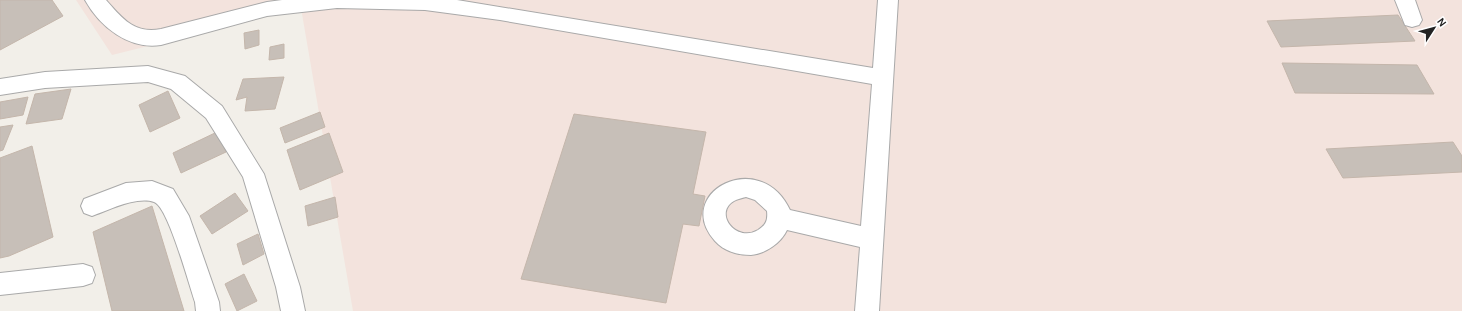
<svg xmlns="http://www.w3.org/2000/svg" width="1462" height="311" font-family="Karla,sans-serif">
<rect width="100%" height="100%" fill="#f2efe9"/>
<polygon fill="#f3e3dd" points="76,0 1462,0 1462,311 353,311 301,8 112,55"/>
<g fill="#c7bfb8" stroke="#c4b6ab">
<polygon points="0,0 52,0 63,16 0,50"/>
<polygon points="1398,15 1415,41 1281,47 1267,21"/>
<polygon points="259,30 259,45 245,49 244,33"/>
<polygon points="284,44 284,58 269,60 270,47"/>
<polygon points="1282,63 1417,65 1434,94 1295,93"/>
<polygon points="284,77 275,109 245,111 247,97 236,100 243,79"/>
<polygon points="71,89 62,119 26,124 35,94"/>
<polygon points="168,91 180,118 150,132 139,105"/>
<polygon points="28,97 23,115 0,119 0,102"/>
<polygon points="320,112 325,127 285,143 280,128"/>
<polygon points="574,114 706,132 693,194 705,196 699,226 683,224 666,303 521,279"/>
<polygon points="13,125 3,150 0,151 0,127"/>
<polygon points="217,132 226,152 181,173 173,153"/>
<polygon points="329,133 343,172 300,190 287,150"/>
<polygon points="1453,142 1462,156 1462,172 1343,178 1326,149"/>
<polygon points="32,146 53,237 9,256 0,258 0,158"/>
<polygon points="235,193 248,211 212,234 200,216"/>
<polygon points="335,197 338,217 308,226 305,206"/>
<polygon points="152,206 184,311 112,311 93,232"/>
<polygon points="258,234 264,254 243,265 237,244"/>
<polygon points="244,274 257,301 237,311 225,284"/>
</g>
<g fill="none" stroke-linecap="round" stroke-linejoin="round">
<g stroke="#a9a9a9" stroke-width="2">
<g id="minor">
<path d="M85,0H106C123,19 134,34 161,29L267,2L282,0H457L873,68L878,0H898L879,311H855L860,247L787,230C781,243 765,254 751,255C737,255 724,251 715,241C672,193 760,146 790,210L861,226L872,84L500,20L425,10L337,8L267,16L161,45C129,50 100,27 85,0ZM746,197L755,200L767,211C768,220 766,225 758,230C736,243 713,213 734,201C737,199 742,198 746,197Z"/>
<polygon points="1395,0 1415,0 1422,20 1419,25 1412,27 1405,25"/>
<polygon points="148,66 185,76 222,106 264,174 300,287 305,311 281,311 276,287 243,177 206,118 171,89 148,82 45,88 0,95 0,79 45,72"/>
<path d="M152,181L173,189L189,216L219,302L220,311H196L195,302C189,285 168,206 154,202C136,196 109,210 92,216L84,213L81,206L84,199L126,183Z"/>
<polygon points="83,264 92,267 95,275 92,283 83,286 0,295 0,273"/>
</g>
</g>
<use href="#minor" fill="#fff" fill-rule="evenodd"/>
</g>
<g transform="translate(1434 28) rotate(54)" stroke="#ffffff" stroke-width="3" paint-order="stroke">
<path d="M0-3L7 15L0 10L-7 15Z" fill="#222222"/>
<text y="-6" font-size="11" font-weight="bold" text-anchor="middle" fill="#222222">N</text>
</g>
</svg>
